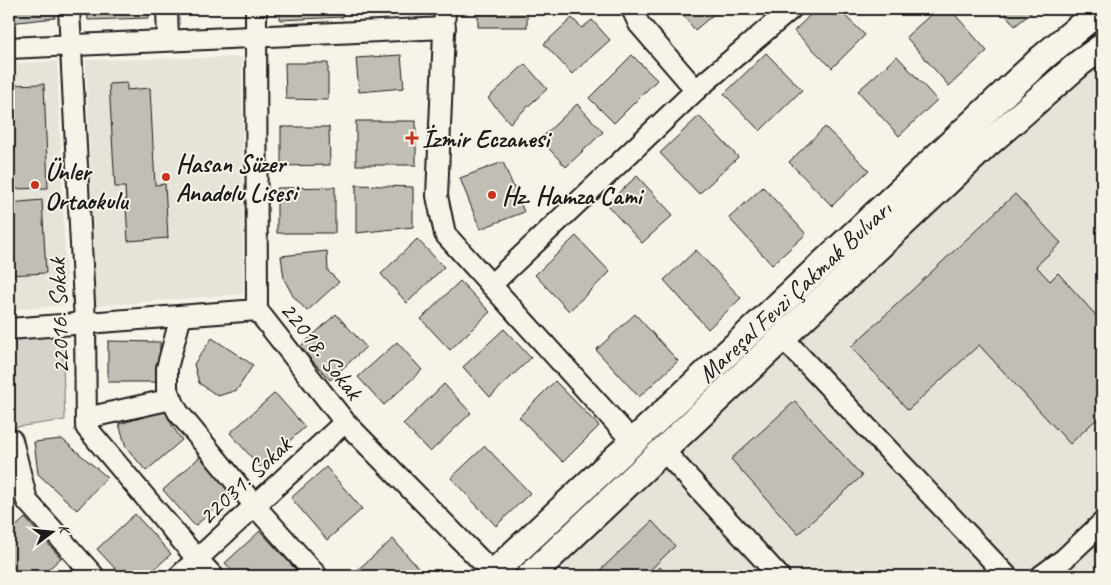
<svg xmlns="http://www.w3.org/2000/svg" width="1111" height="585" font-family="Caveat,sans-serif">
<rect width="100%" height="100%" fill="#f7f3e8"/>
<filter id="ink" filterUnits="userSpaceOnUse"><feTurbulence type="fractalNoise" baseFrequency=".02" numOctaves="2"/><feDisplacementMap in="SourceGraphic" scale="10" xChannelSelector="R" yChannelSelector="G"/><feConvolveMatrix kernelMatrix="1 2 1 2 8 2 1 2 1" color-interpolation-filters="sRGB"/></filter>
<g filter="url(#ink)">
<g fill="#e6e3d9">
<polygon points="1102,34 1102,576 523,576 512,564"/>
<polygon points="242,57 243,294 96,306 86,60"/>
<polygon points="57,61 67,305 9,310 9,64"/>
</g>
<polygon fill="#d7d3cb" stroke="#7a7874" points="62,335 65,420 9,428 9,339"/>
<g fill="#c0beb5" stroke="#1c1c1c">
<polygon points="9,9 54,9 55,18 9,23"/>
<polygon points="87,9 148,9 149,18 88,20"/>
<polygon points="184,9 242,9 242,10 184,12"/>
<polygon points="280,9 343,9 343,17 280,20"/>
<rect x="478" y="9" width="49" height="18"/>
<polygon points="678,9 720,9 695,30"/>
<polygon points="816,9 838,9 865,35 832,68 794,31"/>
<polygon points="937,9 950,9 987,51 949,86 906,37"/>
<polygon points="1001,9 1036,9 1015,26"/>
<polygon points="572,18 582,28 592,20 610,40 572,74 544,44"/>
<polygon points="766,53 802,90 760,131 724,94"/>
<polygon points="401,55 404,88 359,92 356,58"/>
<polygon points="632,55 657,80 614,123 589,98"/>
<polygon points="897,56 937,100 899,136 858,91"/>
<polygon points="285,63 328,63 328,100 286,99"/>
<polygon points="525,64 547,89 510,123 488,98"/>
<polygon points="127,83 127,90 150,88 155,185 165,184 168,238 128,241 125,187 115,187 109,84"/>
<polygon points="44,84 48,188 13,189 13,178 9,178 9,85"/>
<polygon points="577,104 603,132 566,167 540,139"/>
<polygon points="699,116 738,157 699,194 660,153"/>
<rect x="356" y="121" width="60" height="44"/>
<polygon points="281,127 329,127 330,165 281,166"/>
<polygon points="825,127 869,170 832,206 789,162"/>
<polygon points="503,162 524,212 480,229 460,178"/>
<polygon points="637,176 673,215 642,243 606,204"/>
<polygon points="356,185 413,187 413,227 356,233"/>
<polygon points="335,187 335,233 277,233 277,188"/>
<polygon points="763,187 806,234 772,265 729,218"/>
<polygon points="1015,194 1061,243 1036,266 1050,281 1058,273 1102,322 1102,414 1070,444 979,345 908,410 851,347"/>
<polygon points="42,200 46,273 9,275 9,203"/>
<polygon points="576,236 610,272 569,311 535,275"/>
<polygon points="417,239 444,267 407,303 381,274"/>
<polygon points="696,250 741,298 708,329 664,280"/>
<polygon points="327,251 328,271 339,282 307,311 293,296 284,279 281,256"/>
<polygon points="460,281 490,312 450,350 421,319"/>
<polygon points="336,314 366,347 330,380 300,347"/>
<polygon points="635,314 678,361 639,397 596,350"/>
<polygon points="504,329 531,358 490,397 463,367"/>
<polygon points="212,338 253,365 237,390 218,396 199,383 194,364"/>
<polygon points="108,341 160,342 160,382 108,382"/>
<polygon points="397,342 422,370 384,405 358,377"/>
<polygon points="555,381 599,426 563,462 519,417"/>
<polygon points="444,384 471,413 430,452 403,424"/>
<polygon points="275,393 305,427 260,467 230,433"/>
<polygon points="795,401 862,476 798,534 731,459"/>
<polygon points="165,411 173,427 182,440 146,471 126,447 119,424"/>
<polygon points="62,439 107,477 77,510 38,474 34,442"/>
<polygon points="485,446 530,493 496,526 451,478"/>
<polygon points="202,455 234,492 195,526 163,490"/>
<polygon points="326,467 362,509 327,540 291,498"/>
<polygon points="135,514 171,554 147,576 122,576 97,549"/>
<polygon points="25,518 61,558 41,576 9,576 9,533"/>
<polygon points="652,521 675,546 644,576 594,576"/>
<polygon points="260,531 300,574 298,576 237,576 225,563"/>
<polygon points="393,539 425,576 359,576 355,572"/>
<polygon points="660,567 669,576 650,576"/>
</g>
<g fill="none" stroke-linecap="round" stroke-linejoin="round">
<g stroke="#1c1c1c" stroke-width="24">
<g id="minor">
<polyline points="69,9 85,323 86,427 198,560 213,576"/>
<polyline points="167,9 168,40"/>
<polyline points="256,9 257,310 345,422 493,573"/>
<polyline points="445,9 437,196 445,234 633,442"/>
<polyline points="632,9 639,24 696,90"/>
<polyline points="9,48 445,28"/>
<polyline points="491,285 696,90 791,9"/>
<polyline points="181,316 167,368 167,390 178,412 255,506 317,576"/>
<polyline points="9,329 257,310"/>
<polyline points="782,337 1007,576"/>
<polyline points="86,418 172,399"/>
<polyline points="12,440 27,501 94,576"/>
<polyline points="663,450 779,576"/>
<polyline points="179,576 345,422"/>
<polyline points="1041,576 1064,559 1102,523"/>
</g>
</g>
<g stroke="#1c1c1c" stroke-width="30">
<g id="major">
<polyline points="490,576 1042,58 1101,9"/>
<polyline points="530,576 985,146 1081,62 1102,47"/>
</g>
</g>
<use href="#minor" stroke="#f7f3e8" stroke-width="20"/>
<use href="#major" stroke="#f7f3e8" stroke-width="26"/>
</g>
</g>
<g fill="#c8321e" stroke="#f7f3e8" stroke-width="2">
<path d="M409.5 130.5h5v5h5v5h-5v5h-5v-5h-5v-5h5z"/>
<circle cx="166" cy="177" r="5"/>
<circle cx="35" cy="185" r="5"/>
<circle cx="492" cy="195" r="5"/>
</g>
<g text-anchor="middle" stroke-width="4" stroke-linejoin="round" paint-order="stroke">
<g font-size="25" font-weight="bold" fill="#1c1c1c" stroke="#f7f3e8" text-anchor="start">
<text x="422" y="147">İzmir Eczanesi</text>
<text x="176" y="172">Hasan Süzer<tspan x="176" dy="29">Anadolu Lisesi</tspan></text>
<text x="45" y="180">Ünler<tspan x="45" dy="29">Ortaokulu</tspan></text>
<text x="502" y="204">Hz. Hamza Cami</text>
</g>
<g font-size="25" fill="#1c1c1c" stroke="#f7f3e8">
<text transform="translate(794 291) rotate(-43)" y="9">Mareşal Fevzi Çakmak Bulvarı</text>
<text transform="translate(58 316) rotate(-92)" y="9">22016. Sokak</text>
<text transform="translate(322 350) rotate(52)" y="9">22018. Sokak</text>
<text transform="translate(244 480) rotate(-43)" y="9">22031. Sokak</text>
</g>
</g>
<rect width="1111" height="585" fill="none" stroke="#f7f3e8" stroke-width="30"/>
<rect x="15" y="15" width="1081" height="555" fill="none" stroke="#1c1c1c" stroke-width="2" filter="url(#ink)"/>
<g transform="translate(52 532) rotate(74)" stroke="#f7f3e8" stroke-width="4" paint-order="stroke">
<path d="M0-4L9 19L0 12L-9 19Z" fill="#1c1c1c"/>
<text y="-8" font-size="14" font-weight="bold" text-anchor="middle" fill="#1c1c1c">K</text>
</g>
</svg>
